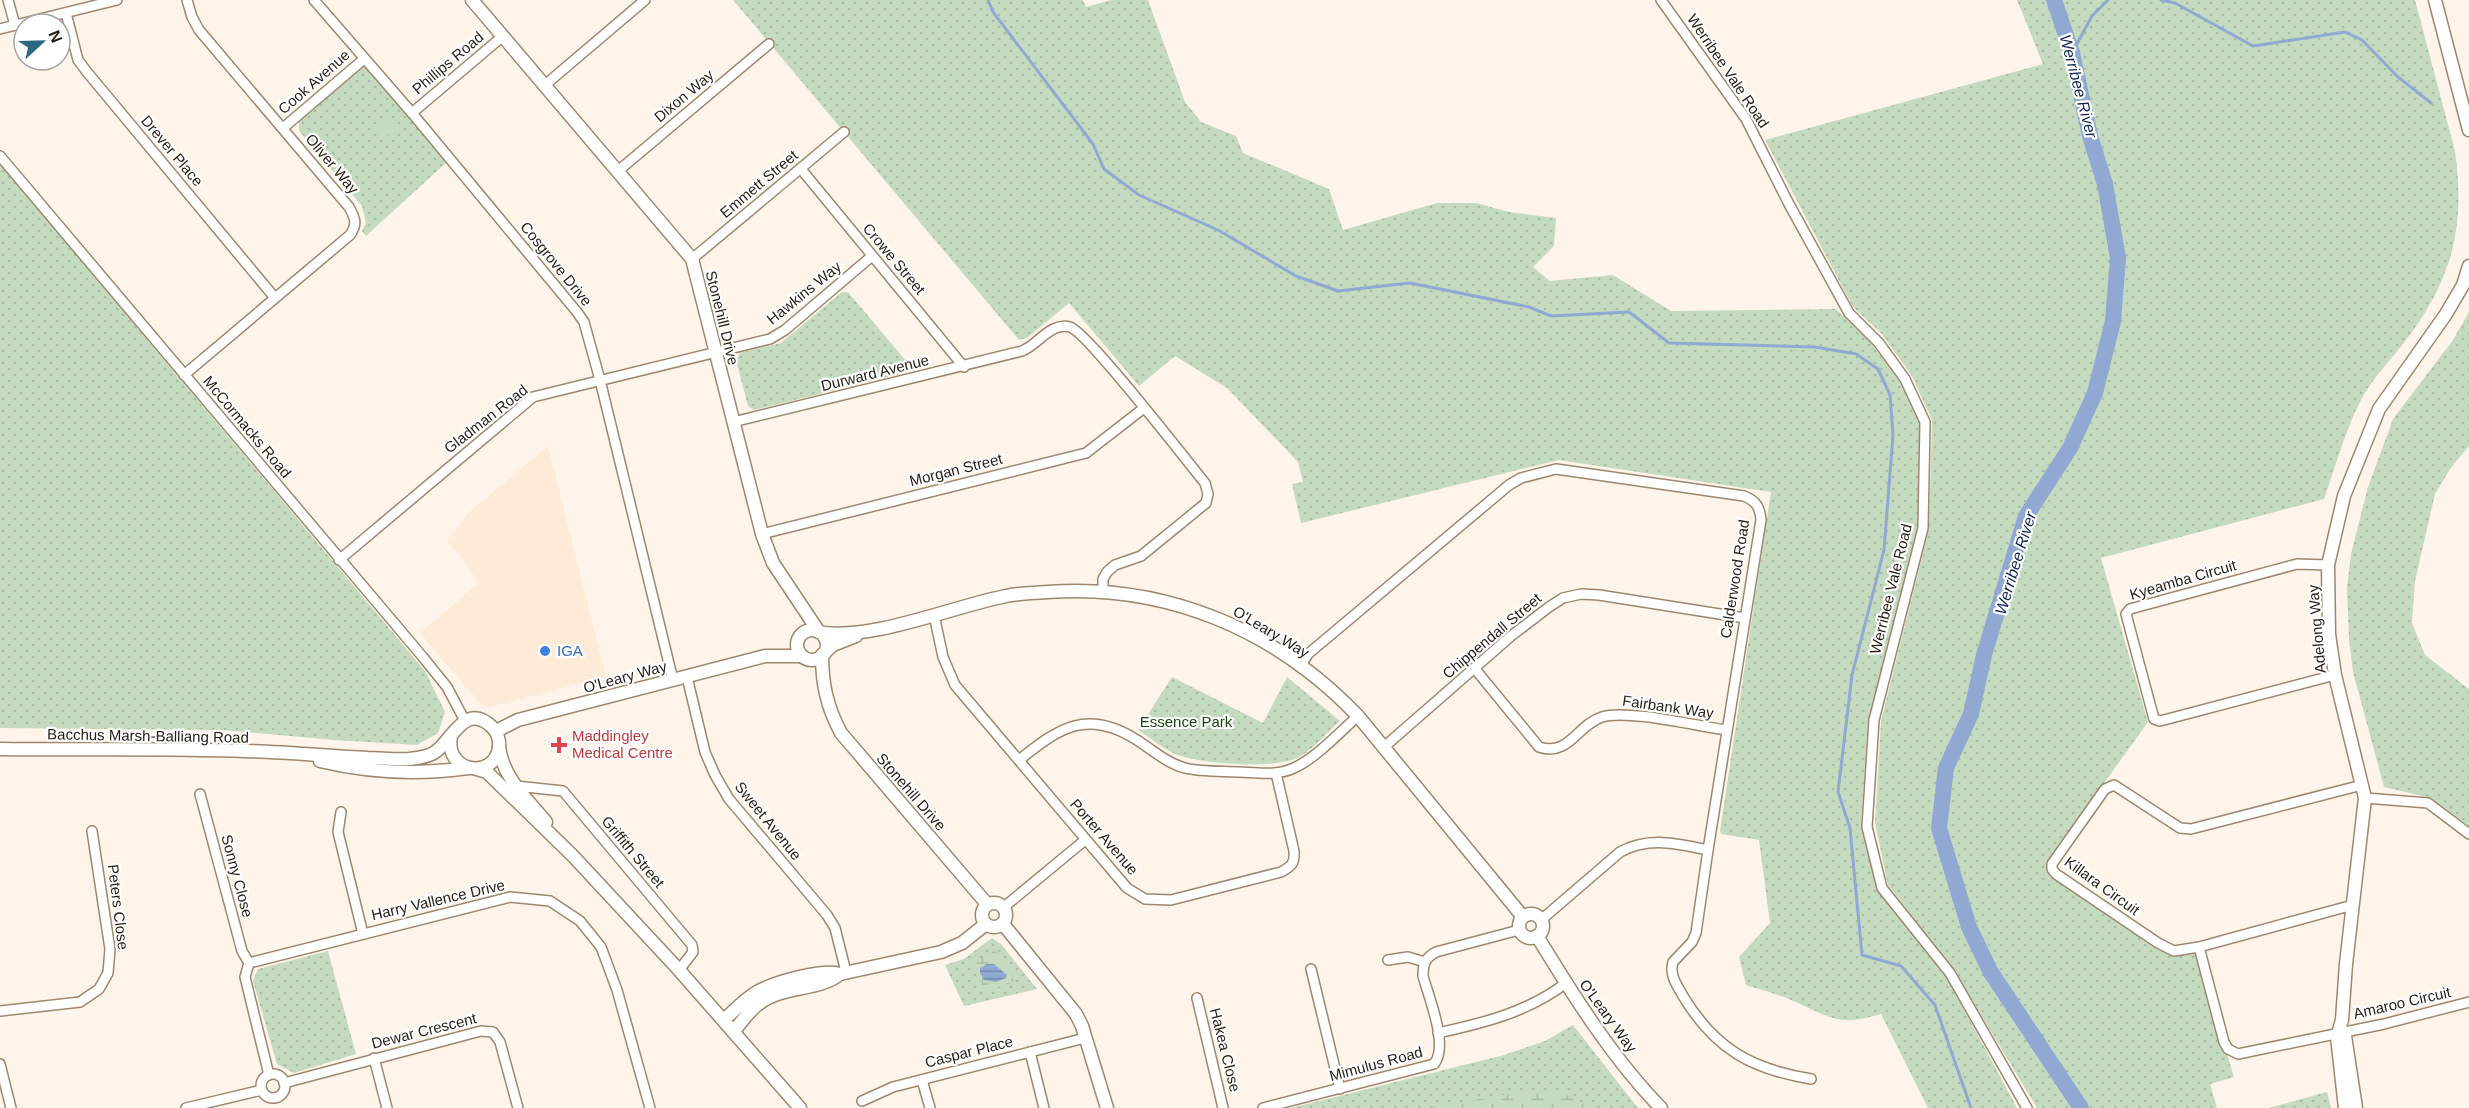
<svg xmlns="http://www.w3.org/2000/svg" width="2469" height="1108" font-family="Helvetica,sans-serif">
<defs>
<pattern id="green-dots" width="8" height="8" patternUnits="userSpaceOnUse" patternTransform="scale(1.5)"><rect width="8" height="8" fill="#c4dbc0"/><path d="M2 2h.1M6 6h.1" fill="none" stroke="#a8bca4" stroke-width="1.8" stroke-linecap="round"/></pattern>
<pattern id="wetland-marsh" width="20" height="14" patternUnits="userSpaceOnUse" patternTransform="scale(1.5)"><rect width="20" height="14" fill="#c4dbc0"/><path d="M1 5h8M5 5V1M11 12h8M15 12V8" fill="none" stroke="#a8bca4"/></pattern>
<pattern id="water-rules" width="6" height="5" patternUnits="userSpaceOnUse" patternTransform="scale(1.5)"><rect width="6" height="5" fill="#91a8d3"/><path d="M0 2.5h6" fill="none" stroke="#7688aa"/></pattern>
</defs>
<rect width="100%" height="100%" fill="#fef4e9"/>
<polygon fill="#feebd7" points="548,446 606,677 489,707 480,703 420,633 479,583 456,551 447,542 466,515"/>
<g fill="url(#green-dots)">
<path d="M733,0H1083L1086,7L1111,0H1148L1185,102L1201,122L1236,136L1243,153L1329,189L1343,230L1437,203H1476L1509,212L1556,218L1554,246L1533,267L1550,281L1613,275L1671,311L1836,309L1870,342L1901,381L1921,423L1918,530L1868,721L1861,824L1877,888L1946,976L2017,1108H1928L1881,1014C1837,1027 1830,1017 1791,1000C1777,994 1761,990 1746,985L1739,957L1770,923L1759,840L1721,834L1720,831L1771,492L1559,460L1301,523L1292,484L1303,482L1298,462L1227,388L1175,356L1139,386L1069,303L1027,338L1019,340Z"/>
<path d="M2017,0H2415L2455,151C2466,230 2451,282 2403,344C2389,362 2372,379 2361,400C2345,430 2336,466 2324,499L2101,558L2148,722L2048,861L2051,875L2147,943L2174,956L2196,952L2234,1077L2210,1084L2217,1108H2037L1954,970L1888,885L1875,823L1881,721L1929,529L1932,420L1912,376L1882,334L1853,307L1765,140L2043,64Z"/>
<polygon points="365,66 371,69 448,161 366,236 362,231 366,223 362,206 299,131 299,120 358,68"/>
<polygon points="0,164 425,671 445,712 438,733 417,745 334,740 222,730 0,728"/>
<polygon points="842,292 848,292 911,367 909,372 754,410 748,406 736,360 740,353 781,343"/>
<polygon points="2469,312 2469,446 2450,469 2435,494 2415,581 2412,623 2425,655 2469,689 2469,826 2431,798 2384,787 2353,672 2349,640 2347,587 2351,554 2368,487 2393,419 2453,340"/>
<path d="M1172,677L1263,723L1287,677L1340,721C1327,732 1314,749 1299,757C1277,770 1195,764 1173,753C1161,747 1149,737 1138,730Z"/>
<polygon points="992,938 1001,944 1037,989 964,1006 945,965 964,959"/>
<polygon points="328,951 356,1054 294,1073 277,1064 253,981 258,969"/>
<polygon points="1573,1025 1638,1108 1291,1108 1504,1055 1545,1041"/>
<polygon points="2327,1092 2331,1108 2269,1108"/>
</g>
<g fill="url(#wetland-marsh)">
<polygon points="992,946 1015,979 1011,983 986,991 970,964 987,954"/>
<polygon points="1527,1091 1558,1091 1595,1108 1427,1108"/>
</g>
<polygon fill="#c4dbc0" points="384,116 395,129 382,140 372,128"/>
<polygon fill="url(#water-rules)" points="987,964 994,964 1007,975 1006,978 996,982 984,980 980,973 980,968"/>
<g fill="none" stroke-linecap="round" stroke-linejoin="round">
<g stroke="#91a8d3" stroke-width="3">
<polyline points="988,0 993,12 1093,144 1104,169 1139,195 1218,230 1296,276 1338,291 1410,283 1529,307 1551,316 1629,312 1669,343 1815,347 1856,354 1878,369 1890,395 1893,435 1884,550 1852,675 1838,792 1850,828 1862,955 1901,966 1935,1005 1971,1108"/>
<polyline points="2161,0 2175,3 2253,46 2345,32 2362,40 2398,77 2431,103"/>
<polyline points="2072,53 2092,16 2108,0"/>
</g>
<polyline stroke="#91a8d3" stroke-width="16" points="2054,0 2072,53 2090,136 2105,184 2118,258 2113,321 2095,393 2070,448 2026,516 1984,655 1971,714 1946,768 1939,828 1969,927 1990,971 2081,1108"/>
<g stroke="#9e876e" stroke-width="12">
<g id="minor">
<polyline points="8,0 15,25"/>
<polyline points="314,0 412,113 577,312 584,322 600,380 673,680"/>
<polyline points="1661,0 1746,119 1789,204 1849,313 1879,343 1905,379 1925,422 1923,528 1874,720 1867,827 1882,888 1950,973 2027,1108"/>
<polyline points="66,13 78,60 87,72 275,298"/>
<polyline points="0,29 117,0"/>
<polyline points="545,85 645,0"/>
<polyline points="412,113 503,36"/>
<polyline points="283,128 364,59"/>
<polyline points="0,156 422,656 447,687 465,721"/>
<polyline points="801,169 964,367"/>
<polyline points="618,171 769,44"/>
<polyline points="692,259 844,132"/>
<path d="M184,375L350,235C358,224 355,218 349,207L199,30L192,17L187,0"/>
<path d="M733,422L1022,351C1038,345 1050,322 1070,327C1087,332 1187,461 1205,483L1208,494L1206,503L1141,556L1115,565L1107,572L1103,579V591"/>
<polyline points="762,534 1086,453 1144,408"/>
<polyline points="339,560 533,397 770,339 785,330 872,256"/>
<polyline points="2328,565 2297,564 2130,609 2126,614 2154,719 2160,721 2335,675"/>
<path d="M934,615L943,657L955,685L1127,888L1145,899L1171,900L1281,872C1292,866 1295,863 1294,851L1276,773"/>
<path d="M1300,667L1308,654L1509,485L1521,478L1556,469L1744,496C1756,501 1760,507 1761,520L1708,850C1677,844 1650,836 1620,852L1541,920"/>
<path d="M1475,669L1539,747C1569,757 1577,725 1602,717C1626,709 1697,726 1726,730"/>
<polyline points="687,677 705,752 715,775 729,799 827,915 835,928 846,972"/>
<polyline points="1384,747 1511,636 1549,607 1563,598 1581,594 1599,595 1745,618"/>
<path d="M1019,760C1059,728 1087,708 1137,740C1152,750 1167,763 1185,768C1201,772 1223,771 1240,772C1258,773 1277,776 1294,768C1316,758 1340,732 1358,716"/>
<polyline points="516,786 563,791 692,945 693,952 679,970"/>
<polyline points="200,794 242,951 249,963"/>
<polyline points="2365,798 2428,803 2469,834"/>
<polyline points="341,812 338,832 363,934"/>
<path d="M1708,850L1696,933L1692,942L1673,962C1669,975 1677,985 1683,996C1715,1049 1751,1069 1811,1079"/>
<polyline points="2353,905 2199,947 2174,951 2158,943 2056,874 2052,869 2052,864 2105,789 2114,785 2180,828 2191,829 2362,785"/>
<polyline points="1004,907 1085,840"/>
<polyline points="2199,947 2224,1042 2228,1049 2238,1054 2384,1024 2469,1002"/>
<polyline points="1388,960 1408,957 1425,962"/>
<polyline points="1311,969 1340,1089"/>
<polyline points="1197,998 1223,1108"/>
<polyline points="0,1011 80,1002 99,989 108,973 110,949 92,831"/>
<path d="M1438,1033C1484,1023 1528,1012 1566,983"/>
<polyline points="1030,1052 1044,1108"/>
<polyline points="374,1058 387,1108"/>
<polyline points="0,1064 11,1108"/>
<circle cx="273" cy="1086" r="12"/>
<polyline points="269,1075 245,977 249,963 510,897 550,901 580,921 601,947 617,990 650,1108"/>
<polyline points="922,1080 930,1108"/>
<polyline points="284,1083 481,1031 493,1032 500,1042 518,1108"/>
<polyline points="862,1101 893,1087 1085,1038"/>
<polyline points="186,1108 262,1090"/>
<path d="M1263,1108L1434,1064C1449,1046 1429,998 1423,976C1423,964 1425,958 1436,952L1519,930"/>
</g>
</g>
<g stroke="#9e876e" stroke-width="15">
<g id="tertiary">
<polyline points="472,0 692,259 762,534 773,563 819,632"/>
<polyline points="2435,0 2469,130"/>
<circle cx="812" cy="645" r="15"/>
<path d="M819,632C869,642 954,606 1006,596C1019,593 1034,593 1047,592C1166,583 1276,630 1358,716L1523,917"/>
<polyline points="823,654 833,645 856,636"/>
<path d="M822,655C822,684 827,707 841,733L987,904"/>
<polyline points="496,731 518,720 765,656 802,656"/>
<path d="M499,747C503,778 527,799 546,822"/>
<path d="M0,749C82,750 164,748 246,751C286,752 327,756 368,758C381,758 396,760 409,759C417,758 429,757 435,752C452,741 465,701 492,727C497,732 500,740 499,748C494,780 444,773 451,736"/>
<path d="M320,761C370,773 417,775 468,768"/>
<polyline points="477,769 487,772 494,779 573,856 679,970 800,1108"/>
<circle cx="994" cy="915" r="12"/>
<circle cx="1531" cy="926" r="12"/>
<polyline points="1003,924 1076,1014 1082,1026 1107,1108"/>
<path d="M1537,936C1573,995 1613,1059 1661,1108"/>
<path d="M724,1020C735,1010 745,999 757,992C775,982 821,969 840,974L941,952L962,943L986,924"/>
<path d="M734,1031C744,1019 753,1005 768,998C790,986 820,990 840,974"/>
<polyline points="2345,1036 2356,1108"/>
<polyline points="2345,1108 2337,1037 2342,1020 2346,964 2365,798 2335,675 2329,634 2328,565 2344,496 2379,409 2446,314 2463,285 2469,266"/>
</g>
</g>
<use href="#minor" stroke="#fff" stroke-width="9"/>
<use href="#tertiary" stroke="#fff" stroke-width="12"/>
</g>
<circle fill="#3f7fe0" stroke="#fff" stroke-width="2" cx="545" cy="651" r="6"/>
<path fill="#e0444e" stroke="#fff" stroke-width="2" d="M556 736h6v6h6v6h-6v6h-6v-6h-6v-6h6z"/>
<g text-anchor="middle" stroke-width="4.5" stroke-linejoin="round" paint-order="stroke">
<g font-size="15" fill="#261d13" stroke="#fff">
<text transform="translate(448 63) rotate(-40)" y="5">Phillips Road</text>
<text transform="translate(1728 71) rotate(56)" y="5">Werribee Vale Road</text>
<text transform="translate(314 82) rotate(-41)" y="5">Cook Avenue</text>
<text transform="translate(684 96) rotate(-40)" y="5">Dixon Way</text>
<text transform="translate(172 151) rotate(50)" y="5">Drever Place</text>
<text transform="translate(332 164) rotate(50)" y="5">Oliver Way</text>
<text transform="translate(759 184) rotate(-40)" y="5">Emmett Street</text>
<text transform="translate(894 259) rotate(50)" y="5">Crowe Street</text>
<text transform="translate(556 264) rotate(51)" y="5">Cosgrove Drive</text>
<text transform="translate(804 293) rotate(-39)" y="5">Hawkins Way</text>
<text transform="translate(722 318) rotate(76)" y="5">Stonehill Drive</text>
<text transform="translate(875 373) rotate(-14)" y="5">Durward Avenue</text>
<text transform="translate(486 419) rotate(-38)" y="5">Gladman Road</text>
<text transform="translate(247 427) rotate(50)" y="5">McCormacks Road</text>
<text transform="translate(956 470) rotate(-14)" y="5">Morgan Street</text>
<text transform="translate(1735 579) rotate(-81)" y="5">Calderwood Road</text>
<text transform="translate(2183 580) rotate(-16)" y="5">Kyeamba Circuit</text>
<text transform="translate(1891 589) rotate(-76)" y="5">Werribee Vale Road</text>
<text transform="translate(2317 629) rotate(-95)" y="5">Adelong Way</text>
<text transform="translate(1271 632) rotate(31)" y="5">O'Leary Way</text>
<text transform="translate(1492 636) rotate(-40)" y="5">Chippendall Street</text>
<text transform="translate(625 677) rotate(-15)" y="5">O'Leary Way</text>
<text transform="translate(1668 707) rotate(8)" y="5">Fairbank Way</text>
<text transform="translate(148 736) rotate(1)" y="5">Bacchus Marsh-Balliang Road</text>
<text transform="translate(911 792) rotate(49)" y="5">Stonehill Drive</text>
<text transform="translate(768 821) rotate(51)" y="5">Sweet Avenue</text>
<text transform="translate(1104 837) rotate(49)" y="5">Porter Avenue</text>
<text transform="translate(633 852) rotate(50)" y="5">Griffith Street</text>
<text transform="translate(237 876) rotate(75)" y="5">Sonny Close</text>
<text transform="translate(2102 886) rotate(36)" y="5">Killara Circuit</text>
<text transform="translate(438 900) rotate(-13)" y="5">Harry Vallence Drive</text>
<text transform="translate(118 907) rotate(83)" y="5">Peters Close</text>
<text transform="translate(2402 1003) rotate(-13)" y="5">Amaroo Circuit</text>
<text transform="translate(1608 1016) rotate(54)" y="5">O'Leary Way</text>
<text transform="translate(424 1031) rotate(-14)" y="5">Dewar Crescent</text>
<text transform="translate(1225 1050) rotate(76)" y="5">Hakea Close</text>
<text transform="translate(969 1052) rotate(-14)" y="5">Caspar Place</text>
<text transform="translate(1376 1064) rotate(-15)" y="5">Mimulus Road</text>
</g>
<g font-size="15" fill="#366cbe" stroke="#fff" text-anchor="start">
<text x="557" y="656">IGA</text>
</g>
<g font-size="15" fill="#184710" stroke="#fff">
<text x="1186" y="727">Essence Park</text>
</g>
<g font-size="15" fill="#be3a42" stroke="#fff" text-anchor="start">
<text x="572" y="741">Maddingley<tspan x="572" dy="17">Medical Centre</tspan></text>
</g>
<g font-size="16" font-style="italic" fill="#0e265a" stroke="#fff">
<text transform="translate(2079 86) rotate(75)" y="6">Werribee River</text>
<text transform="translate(2015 563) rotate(-73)" y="6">Werribee River</text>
</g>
</g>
<g transform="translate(42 42) rotate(68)"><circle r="28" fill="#ffffff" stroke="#a8a5a1" stroke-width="1.5"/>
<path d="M0-4.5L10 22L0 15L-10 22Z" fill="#2b677e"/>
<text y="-9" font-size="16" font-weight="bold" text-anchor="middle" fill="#261d13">N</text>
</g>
</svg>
